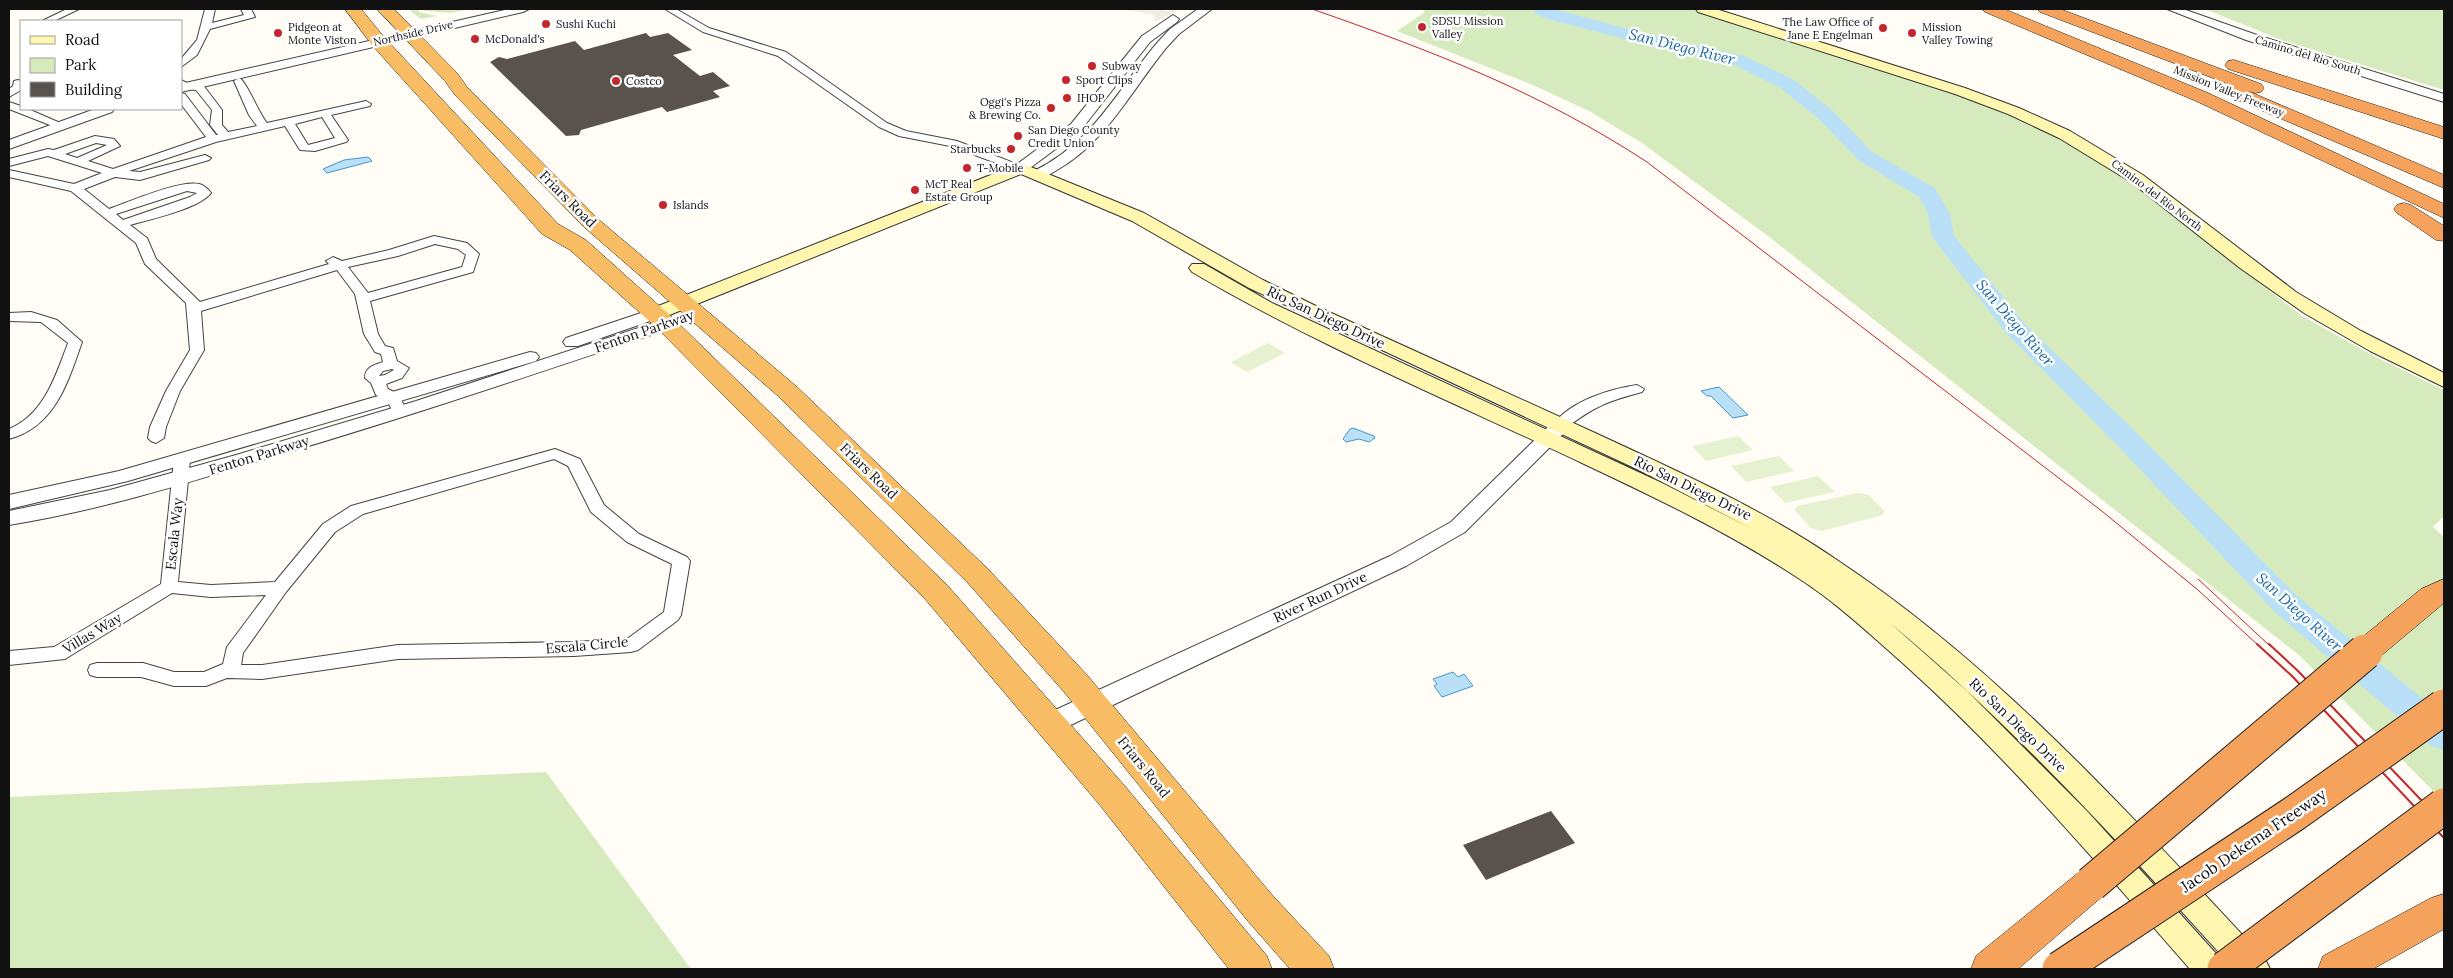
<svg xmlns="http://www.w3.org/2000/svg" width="2453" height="978" font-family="Lora,serif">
<rect width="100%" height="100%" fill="#fffdf5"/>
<g fill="#d5ebbd">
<polygon points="408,9 470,9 450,13 419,10 419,12 437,16 421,19"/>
<polygon points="1422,9 1693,9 1982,104 2068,142 2129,179 2302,316 2374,356 2444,390 2444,516 2433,527 2444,537 2444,802 2300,656 1768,236 1642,143 1589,111 1533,85 1397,31 1425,12"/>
<polygon points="2205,9 2444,9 2444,90 2284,41"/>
<polygon points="546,772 691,969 9,969 9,797"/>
</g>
<g fill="#e6f2cf">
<polygon points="1268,343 1285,353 1247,372 1231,362"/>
<polygon points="1738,436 1753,450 1706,461 1692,446"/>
<polygon points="1779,456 1794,471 1746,482 1731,466"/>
<polygon points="1818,476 1835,492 1785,503 1770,487"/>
<polygon points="1858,493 1869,495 1884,511 1883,515 1822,531 1811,528 1795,511 1797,506"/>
</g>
<polygon fill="#f1ede2" points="1119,9 1169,9 1163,11 1166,11 1178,10 1157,21 1154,21 1155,17 1151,14"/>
<g fill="#b9e0f7" stroke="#3f96cf">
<polygon points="368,157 372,161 327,173 323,169 344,160"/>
<polygon points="1719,387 1748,415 1733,418 1711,396 1707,396 1701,391"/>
<polygon points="1353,428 1374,436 1375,438 1369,442 1359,439 1346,442 1343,439 1350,429"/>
<polygon points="1453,672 1458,677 1464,674 1473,686 1442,697 1434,686 1437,684 1433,679"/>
</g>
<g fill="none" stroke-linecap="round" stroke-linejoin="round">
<polygon fill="#b9e0f7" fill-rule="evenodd" points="1533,9 1554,9 1654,36 1744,56 1793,79 1833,111 1872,152 1935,188 1950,214 1954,236 2025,324 2136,432 2297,596 2444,716 2444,750 2432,746 2275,612 2116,444 2007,334 1932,237 1928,214 1919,197 1858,160 1819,119 1779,87 1732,64 1652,46 1547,19 1535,13"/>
</g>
<g fill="#5a524d">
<polygon points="646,33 650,37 668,33 692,50 673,55 700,76 713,72 730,86 713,91 720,97 667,112 662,107 581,130 579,135 566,136 490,62 499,57 507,59 575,41 584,50"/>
<polygon points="1551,811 1575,843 1486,880 1463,845"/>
</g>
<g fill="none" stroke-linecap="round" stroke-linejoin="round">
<g stroke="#444" stroke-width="2">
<g id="minor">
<polygon points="67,9 79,9 54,21 42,21"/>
<polygon points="205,9 215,9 212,23 244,15 241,9 251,9 255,17 210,29 197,55 181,67 181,59 197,40"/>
<polygon points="665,9 676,9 709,28 786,52 887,123 906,131 957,141 1027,168 1021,172 950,146 899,136 879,127 778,56 703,32"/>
<path d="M239,78C246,80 259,114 267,123L366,101L371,104L370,106L331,115L348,140L346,142L315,151L300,150L285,126L216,142L129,171L140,172L205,155L211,158L209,160L140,180L115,177L84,189L109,209C129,202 179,180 199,184C204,185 208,189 211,193C198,209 151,219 130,225L147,238L156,259L200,302L329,264L326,261L333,257L342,261L389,250L434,236L467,243L479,254L473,272L370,301L378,334L385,346L393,348L397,361L409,368L402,378L386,384L388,389L398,394L408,413L405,416H395L387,400L376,395L371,383L365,378C365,367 374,365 383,362L381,354L375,352L364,334L355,294L337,270L201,311L204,350L180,391L166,427L164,438L156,443L151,441L148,438L150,427L166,391L190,350L186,303L145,264L136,243L71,191L9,177V170L74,184L102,173L48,156L9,166V159L48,149L54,150L95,136L114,139L120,146L88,161L113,169L206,137L181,104V93L185,94L216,135H218L210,125L212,110L196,90L181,88V80L189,84L203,85L222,110V125L228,132L257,126L249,115L234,81ZM322,117L335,138L308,145L295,124ZM96,143L107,145L77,158L65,154ZM187,191L197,193L190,197L123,220L116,214ZM435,244L458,249L466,255L462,267L368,293L348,267L398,256ZM392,369L394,370L385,375L379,376L383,371Z"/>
<polygon points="18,80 21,81 21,90 9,97 9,89 13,86 14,81"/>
<polygon points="9,102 21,106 21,109 28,109 65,125 59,128 55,127 9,109"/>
<path d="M31,312L57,320L82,342C68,382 55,427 9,439V429C44,415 56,375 68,343L41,322L9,321V313Z"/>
<path d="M1637,385L1644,389L1642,392C1608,401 1595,406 1566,428L1561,430L1553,425C1570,401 1610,389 1637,385Z"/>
<path d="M555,449L580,459L604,505L639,534L687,557L690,561L681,615L678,620L638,650L631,652L574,656L398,659L262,679L227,678L206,686H174L141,677H97L90,675L88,670L90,665L97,663H143L174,672H204L223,664L227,647L266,595L211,597L172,593L65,659L9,665V651L54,647L161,584L174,460L176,456H188L190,460L178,582L211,585L275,582L323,524L351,506ZM554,459L568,466L591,512L627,542L672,564L664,612L627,639L574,642L398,645L262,665H241L243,653L286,592L335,532L363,514Z"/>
</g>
</g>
<g stroke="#444" stroke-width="2">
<g id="tertiary">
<polygon points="509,9 529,9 523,12 181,92 181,84"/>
<path d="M1198,9H1212L1179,34L1166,48C1131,91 1106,142 1057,170C1049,175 1041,180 1032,178L1030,175L1032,172C1094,142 1115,93 1157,43L1170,29Z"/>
<polygon points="2167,9 2183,9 2254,34 2444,94 2444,102 2246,40"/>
<polygon points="1173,15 1179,19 1177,22 1150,42 1081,130 1026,171 1016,171 1014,168 1016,165 1071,124 1142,36"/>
<polygon points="95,109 114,109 112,112 9,149 9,140"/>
<polygon points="650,310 656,311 658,315 656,319 578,346 566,346 563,342 566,338"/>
<path d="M666,319L672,320L675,324L672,328C537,373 402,419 265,459C181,485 96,511 9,525V511L110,490L236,455L416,401Z"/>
<polygon points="530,352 536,353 539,357 536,361 128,481 9,509 9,495 119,471"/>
<polygon points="1561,419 1568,421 1570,425 1568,429 1465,532 1406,566 1058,731 1049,733 1040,731 1037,724 1040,717 1390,556 1451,522 1554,421"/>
</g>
</g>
<g stroke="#333" stroke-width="2">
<g id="secondary">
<polygon points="1696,9 1716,9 1965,88 2019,108 2070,131 2143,175 2296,292 2361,331 2444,373 2444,387 2370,351 2304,313 2240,268 2131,182 2059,138 2008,114 1955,94 1698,12"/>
<path d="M1021,163L1144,213L1263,280L1316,306C1408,348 1501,390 1593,432C1677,471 1761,508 1837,560C2000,668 2132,817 2265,959L2270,969H2234C2124,848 2015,727 1889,622L1967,691L2087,811L2221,959L2226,969H2190C2099,865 2009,759 1906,666C1871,635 1835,601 1795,576C1728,532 1654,497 1582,463C1451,401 1316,345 1192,272L1189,268L1192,264H1204L1272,303L1662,483L1754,530L1641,471L1249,288L1132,221L1021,174L662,318H648L645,314L648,310Z"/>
</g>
</g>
<g stroke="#222" stroke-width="1">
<g id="trunk">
<polygon points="345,9 361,9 384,37 558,224 586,240 674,319 947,585 1123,784 1267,956 1272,969 1229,969 1099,804 925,599 658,329 570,250 542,234 372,45"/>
<polygon points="377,9 394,9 457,73 467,87 598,219 796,386 987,568 1087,675 1273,896 1329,956 1334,969 1290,969 1247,920 1065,693 967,582 778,396 584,227 455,95 445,81"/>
</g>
</g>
<g stroke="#222" stroke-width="1">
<g id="motorway">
<polygon points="1983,9 2004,9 2208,93 2444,204 2444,218 2196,101 1985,12"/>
<polygon points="2038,9 2060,9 2261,84 2264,88 2261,92 2255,93 2248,91 2444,175 2444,188 2223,94 2220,90 2223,86 2231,85 2040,12"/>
<polygon points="2234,60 2444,127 2444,139 2228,69 2225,65 2228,61"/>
<polygon points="2404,203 2411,205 2444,226 2444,241 2436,240 2397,213 2394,209 2397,205"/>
<polygon points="2444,579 2444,603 2376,660 2365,664 2354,660 2349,652 2354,644 2421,589"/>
<polygon points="2091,868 2104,873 2109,884 2104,895 2018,969 1971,969 1976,956 2078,873"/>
<polygon points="2444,894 2444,929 2373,969 2318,969 2323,956 2431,898"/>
</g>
</g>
<use href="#minor" fill="#fff" fill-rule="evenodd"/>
<use href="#tertiary" fill="#fff" fill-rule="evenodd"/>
<use href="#secondary" fill="#fff6b0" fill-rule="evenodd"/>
<use href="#trunk" fill="#f7bc64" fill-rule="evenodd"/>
<use href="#motorway" fill="#f5a25d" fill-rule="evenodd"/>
<g stroke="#c4262e" stroke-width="1">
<path d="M1312,9C1432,51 1540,92 1647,162L2103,512L2198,590L2259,646"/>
<polyline points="2198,579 2270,646"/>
</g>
<g stroke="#c4262e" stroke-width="2">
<polyline points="2257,644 2292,676 2444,838"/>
<polyline points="2269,644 2298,671 2444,824"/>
</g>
<g stroke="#222" stroke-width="37" stroke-linecap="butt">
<g id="motorway-bridge">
<polyline points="2091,884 2365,652"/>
<polyline points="2060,969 2295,813 2444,707"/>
<polyline points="2225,969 2444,806"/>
</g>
</g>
<use href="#motorway-bridge" stroke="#f5a25d" stroke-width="35"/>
</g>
<g fill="#c4262e" stroke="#fff" stroke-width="2">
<circle cx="546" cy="24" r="5"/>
<circle cx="1422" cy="27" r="5"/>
<circle cx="1883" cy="28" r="5"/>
<circle cx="278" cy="33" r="5"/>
<circle cx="1912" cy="33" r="5"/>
<circle cx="475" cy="39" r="5"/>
<circle cx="1092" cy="66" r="5"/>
<circle cx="1066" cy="80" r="5"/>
<circle cx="616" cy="81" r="5"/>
<circle cx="1067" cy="98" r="5"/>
<circle cx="1051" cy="108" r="5"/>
<circle cx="1018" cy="136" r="5"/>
<circle cx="1011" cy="149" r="5"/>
<circle cx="967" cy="168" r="5"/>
<circle cx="915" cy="190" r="5"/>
<circle cx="663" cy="205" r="5"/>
</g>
<g text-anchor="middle" stroke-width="5" stroke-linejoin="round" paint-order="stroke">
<g font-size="11" fill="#111" stroke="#fff" text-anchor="start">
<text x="1432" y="25">SDSU Mission<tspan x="1432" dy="13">Valley</tspan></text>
<text x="1873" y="26" text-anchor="end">The Law Office of<tspan x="1873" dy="13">Jane E Engelman</tspan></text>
<text x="556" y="28">Sushi Kuchi</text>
<text x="288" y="31">Pidgeon at<tspan x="288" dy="13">Monte Viston</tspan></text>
<text x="1922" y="31">Mission<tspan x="1922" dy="13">Valley Towing</tspan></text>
<text x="485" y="43">McDonald's</text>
<text x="1102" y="70">Subway</text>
<text x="1076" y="84">Sport Clips</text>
<text x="626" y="85">Costco</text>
<text x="1077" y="102">IHOP</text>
<text x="1041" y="106" text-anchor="end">Oggi's Pizza<tspan x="1041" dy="13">&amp; Brewing Co.</tspan></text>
<text x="1028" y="134">San Diego County<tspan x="1028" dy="13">Credit Union</tspan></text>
<text x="1001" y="153" text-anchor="end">Starbucks</text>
<text x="977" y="172">T-Mobile</text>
<text x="925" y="188">McT Real<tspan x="925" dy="13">Estate Group</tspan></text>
<text x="673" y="209">Islands</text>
</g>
<g font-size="11" fill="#111" stroke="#fff">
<text transform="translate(413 33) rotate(-13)" y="4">Northside Drive</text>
<text transform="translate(2308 55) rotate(17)" y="4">Camino del Rio South</text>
<text transform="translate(2229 91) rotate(22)" y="4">Mission Valley Freeway</text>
<text transform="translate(2157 195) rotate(37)" y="4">Camino del Rio North</text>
</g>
<g font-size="14" fill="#111" stroke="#fff">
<text transform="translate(568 199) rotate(45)" y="5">Friars Road</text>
<text transform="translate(1326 317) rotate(25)" y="5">Rio San Diego Drive</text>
<text transform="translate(644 331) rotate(-19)" y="5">Fenton Parkway</text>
<text transform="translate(259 455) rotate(-17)" y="5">Fenton Parkway</text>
<text transform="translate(869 471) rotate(44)" y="5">Friars Road</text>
<text transform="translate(1693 488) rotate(26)" y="5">Rio San Diego Drive</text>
<text transform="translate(174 534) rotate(-84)" y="5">Escala Way</text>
<text transform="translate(1320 597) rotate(-25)" y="5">River Run Drive</text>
<text transform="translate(92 633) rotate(-31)" y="5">Villas Way</text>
<text transform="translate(587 645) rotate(-5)" y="5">Escala Circle</text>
<text transform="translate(2018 725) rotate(44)" y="5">Rio San Diego Drive</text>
<text transform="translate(1144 767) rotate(51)" y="5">Friars Road</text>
</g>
<g font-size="15" font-style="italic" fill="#1768a6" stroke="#fff">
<text transform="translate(1682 47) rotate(14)" y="5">San Diego River</text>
<text transform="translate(2015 323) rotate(49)" y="5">San Diego River</text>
<text transform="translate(2299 612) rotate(42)" y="5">San Diego River</text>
</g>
<g font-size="16" fill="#111" stroke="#fff">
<text transform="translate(2253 840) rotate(-34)" y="6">Jacob Dekema Freeway</text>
</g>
</g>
<rect width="2453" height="978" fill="none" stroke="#111111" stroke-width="20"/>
<rect x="20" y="20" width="162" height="90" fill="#ffffff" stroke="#a0a0a0"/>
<rect x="30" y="36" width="25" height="8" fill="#fff6b0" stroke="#a0a0a0"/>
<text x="65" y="45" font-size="15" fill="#111111">Road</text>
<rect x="30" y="58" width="25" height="15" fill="#d5ebbd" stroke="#a0a0a0"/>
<text x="65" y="70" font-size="15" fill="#111111">Park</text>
<rect x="30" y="82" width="25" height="15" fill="#5a524d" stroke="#a0a0a0"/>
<text x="65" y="95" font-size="15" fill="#111111">Building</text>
</svg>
